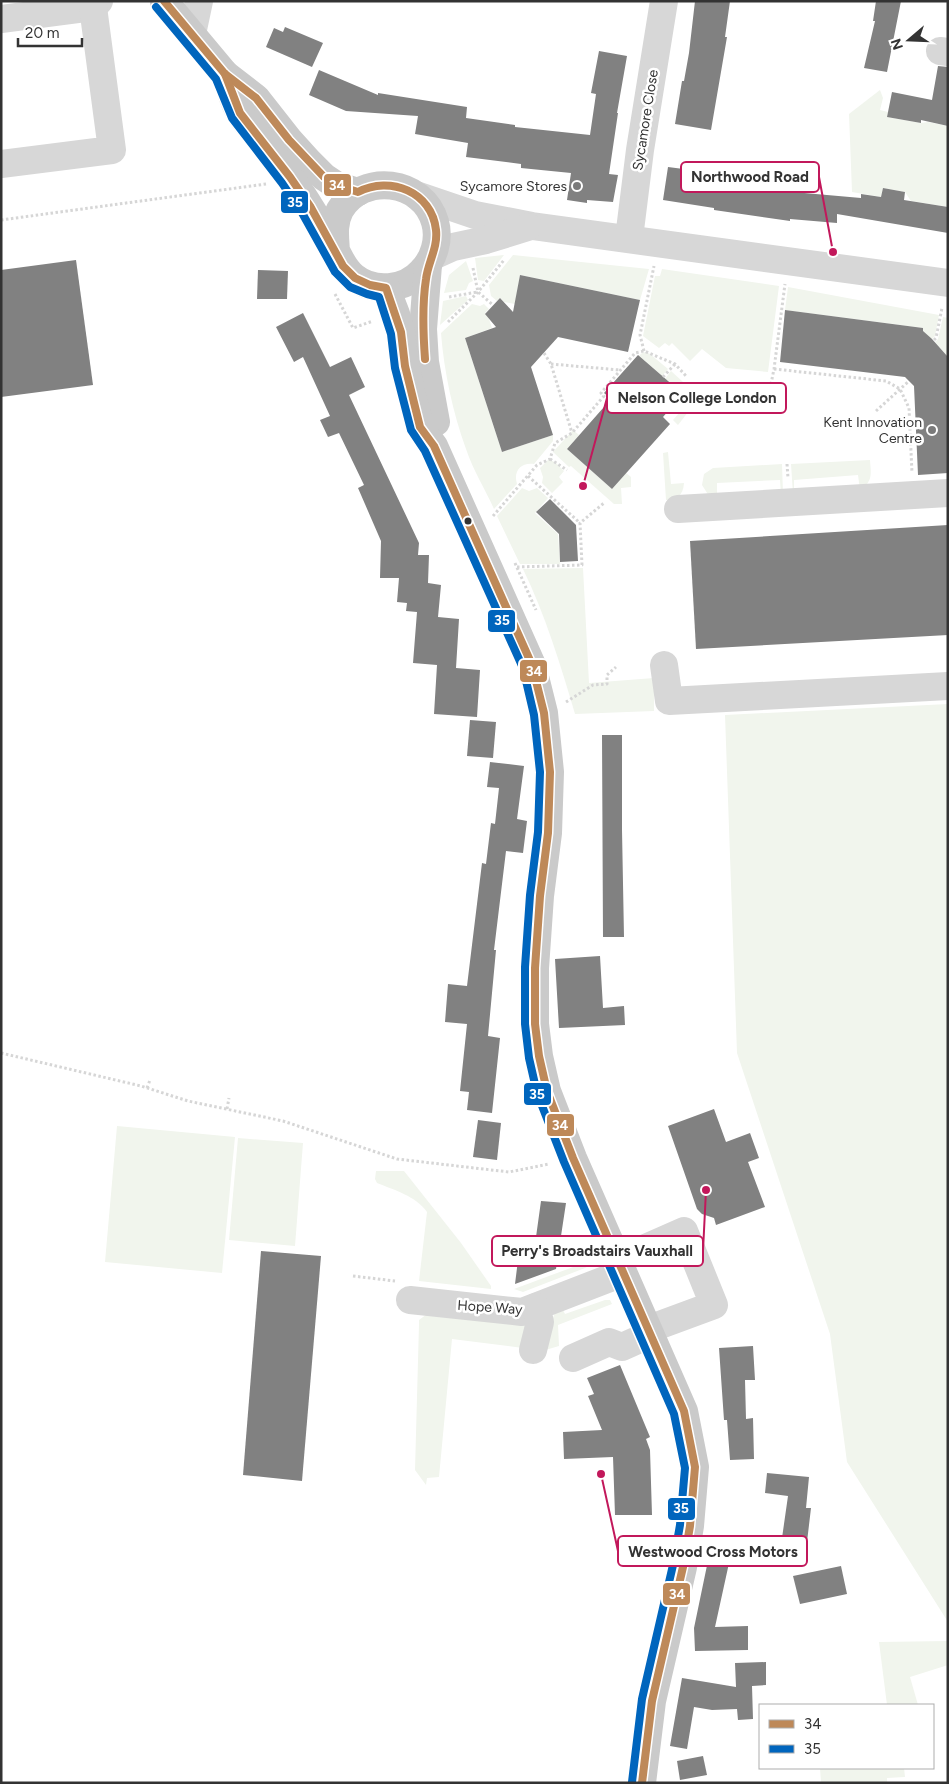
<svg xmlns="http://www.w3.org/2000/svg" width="949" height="1784" font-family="Figtree,sans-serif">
<rect width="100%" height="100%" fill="#fff"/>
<g fill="#f1f5ed">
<polygon points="880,90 883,98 880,110 888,112 887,117 921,123 928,122 948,126 948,207 911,201 905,192 883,188 881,197 852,192 849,114"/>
<polygon points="504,255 484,281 478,280 475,258"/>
<polygon points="513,255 649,269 640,300 520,275 515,304 504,302 500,298 497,301 491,296 489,285"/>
<polygon points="466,261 473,281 469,283 466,290 444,293 449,275"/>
<polygon points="662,269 779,286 768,372 726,368 702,349 690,361 672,343 669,346 665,343 659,348 643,336 655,276 660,276"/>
<polygon points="788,287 939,315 935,336 932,339 922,337 923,328 785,310"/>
<polygon points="466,296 468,300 440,325 443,301"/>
<path d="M472,304L480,306L484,304L489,309L485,313L489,319L492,328L465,338L502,452L553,435V441L534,464C521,462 513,471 517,484L494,509C485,489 473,470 466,449C453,413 444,372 441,333Z"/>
<polygon points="943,317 948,318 948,357 935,342 938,339"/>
<polygon points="646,352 650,354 668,369 662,376 644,360 638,367 632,362 642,353"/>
<polygon points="671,371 695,393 695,403 678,425 673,420 681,411 674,404 665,379"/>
<polygon points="573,430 579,435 567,449 612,489 626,473 631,477 631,487 621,488 622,504 614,504 571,466 569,467 553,452"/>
<path d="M668,452L671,484L684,483C683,496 677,499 666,500L663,453Z"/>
<polygon points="549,459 556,463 564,471 559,477 563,482 552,493 542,483 543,477 540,468"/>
<path d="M870,460C871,475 873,481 860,490L858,475L794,480V494H793L791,464Z"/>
<polygon points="782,464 783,494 781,495 780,480 717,483 717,498 709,496 702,485 704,474 713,468"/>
<polygon points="522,488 529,491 537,488 548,498 535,513 558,534 560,564 520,564 497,516"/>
<path d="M583,568L589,683L654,678V711L575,714C561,666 545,614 523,569Z"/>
<polygon points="948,704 948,1622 847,1462 830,1334 737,1053 725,715"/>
<polygon points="117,1126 235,1137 222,1273 105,1262"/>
<polygon points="238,1138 303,1143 295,1246 229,1240"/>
<path d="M376,1171H404L461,1243L491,1286V1289L419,1281L427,1212C416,1196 394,1190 377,1183L375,1179Z"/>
<polygon points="592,1260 590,1265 585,1268 523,1292 514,1289"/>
<polygon points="605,1300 610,1300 612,1304 558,1325 559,1346 542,1351 555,1312 563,1310 565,1314"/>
<polygon points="427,1314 526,1324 523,1348 452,1339 439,1477 427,1478 426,1485 415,1470 419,1324 419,1320"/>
<polygon points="948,1641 948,1665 910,1677 918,1705 887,1705 879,1642"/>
<polygon points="820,1768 904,1768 905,1777 887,1778 887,1783 821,1782"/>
</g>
<g fill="#818181">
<polygon points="695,1 730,1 725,37 727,37 711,130 675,124 682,81 684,81 689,53"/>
<polygon points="876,1 901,1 887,72 864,68 875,21 873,21"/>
<polygon points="285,27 323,43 312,67 266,47 274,28 283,32"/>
<polygon points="599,51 627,56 617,113 618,113 609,174 618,175 613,202 587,200 587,203 567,200 571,173 521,168 521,164 466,157 468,143 415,134 418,116 346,111 309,95 319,70 378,95 378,93 467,107 466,118 515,125 515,127 590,135 596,94 591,93"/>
<polygon points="938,66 948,67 948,126 921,120 921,123 887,117 892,92 932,100"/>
<polygon points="668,167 761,179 760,187 793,192 861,198 861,194 881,197 883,188 905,192 904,200 948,207 948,233 837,214 837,223 790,219 790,221 714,210 714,208 663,200"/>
<polygon points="76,260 93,385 1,397 1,270"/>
<polygon points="258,270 288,271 287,299 257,299"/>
<polygon points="520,275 640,300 628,352 558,337 531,367 553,435 502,452 465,338 496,327 485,314 500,298 513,312"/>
<polygon points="785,310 923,328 923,331 932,339 948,357 948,473 918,475 914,386 905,377 780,362"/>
<polygon points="303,313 330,367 351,357 365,387 349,395 419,543 418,555 429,555 428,583 441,585 438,617 459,619 456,668 480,670 477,717 434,714 437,665 413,663 417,612 406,611 407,603 397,602 399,578 380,578 381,541 358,488 364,485 339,433 328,437 320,420 330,416 303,357 294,362 276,327"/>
<polygon points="638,355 683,394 663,417 670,424 612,489 567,449 611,399 604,393"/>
<polygon points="550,499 576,525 578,561 560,562 559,534 536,512"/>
<polygon points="948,525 948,635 696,649 690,541"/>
<polygon points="470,720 496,722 493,758 467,756"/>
<polygon points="602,735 622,735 622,830 624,937 603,937"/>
<polygon points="490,762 524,766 517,819 527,821 523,853 506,851 494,950 496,950 488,1036 500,1038 492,1113 467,1110 469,1092 460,1091 467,1024 445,1022 448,984 467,986 482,863 486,864 491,823 495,824 499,788 487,787"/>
<polygon points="600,956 603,1008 624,1006 625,1025 559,1028 555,959"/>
<polygon points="714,1109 726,1142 750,1133 759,1158 748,1162 765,1207 716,1225 714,1218 702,1214 697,1209 668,1126"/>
<polygon points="478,1120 501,1123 497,1160 473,1157"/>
<polygon points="541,1201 566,1203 556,1269 515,1284 521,1236 536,1237"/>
<polygon points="261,1251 321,1256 302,1481 243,1475"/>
<polygon points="753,1346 755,1380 745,1380 746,1419 753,1418 754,1459 730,1460 727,1420 724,1420 719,1348"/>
<polygon points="620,1365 650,1437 646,1439 650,1450 652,1515 615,1515 613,1457 564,1459 563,1432 602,1430 588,1396 594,1394 587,1378"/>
<polygon points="767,1473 809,1477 806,1508 811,1508 807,1542 782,1538 788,1496 765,1493"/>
<polygon points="710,1551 731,1554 715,1627 748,1626 748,1650 695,1651 694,1628"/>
<polygon points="841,1566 847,1594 800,1604 793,1576"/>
<polygon points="766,1662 766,1685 752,1686 753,1719 738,1720 737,1709 712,1710 694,1707 687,1749 670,1746 682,1678 736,1687 735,1663"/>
<polygon points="703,1756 707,1775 680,1780 677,1761"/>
</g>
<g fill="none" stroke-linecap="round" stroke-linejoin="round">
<g stroke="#d6d6d6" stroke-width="3" stroke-dasharray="2.5 2.5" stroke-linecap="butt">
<polyline points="1,220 266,184"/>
<polyline points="473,268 478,292 493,305"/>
<polyline points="335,294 353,328 373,321"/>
<polyline points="449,297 477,292"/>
<polyline points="448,322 478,292 504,260"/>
<polyline points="934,340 936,338 942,308"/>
<polyline points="644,351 640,335 654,266"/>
<polyline points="544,353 551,364 572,433"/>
<polyline points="551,364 620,370"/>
<polyline points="774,369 886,381 900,389 909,408 912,473"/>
<polyline points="663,377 675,364"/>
<polyline points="768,399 774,369 785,284"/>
<polyline points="876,411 909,381"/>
<polyline points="550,459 567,470"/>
<polyline points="787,464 788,478"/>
<polyline points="528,476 580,523"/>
<polyline points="493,516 537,465 550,459 555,443 572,433 604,396 601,393 635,353 644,351 675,364 687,377"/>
<polyline points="515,563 536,610"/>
<polyline points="517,567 582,565 580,523 604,503"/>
<polyline points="566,702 593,685 607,684 607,675 616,667"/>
<polyline points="1,1053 141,1086 188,1101 283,1121 397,1159 509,1172 549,1164"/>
<polyline points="147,1088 150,1080"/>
<polyline points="227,1109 229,1098"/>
<polyline points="353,1276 395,1281"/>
</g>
<g stroke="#d7d7d7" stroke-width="28">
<polyline points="1,19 93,7 99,1"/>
<polyline points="192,34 199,1"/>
<polyline points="940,51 948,52"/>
<polyline points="1,164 112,150 93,7"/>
<polyline points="416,195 475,215 532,226 948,283"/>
<polyline points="629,238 640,150 664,1"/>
<polyline points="433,256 453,247 486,240 528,227"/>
<polyline points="678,509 948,493"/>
<polyline points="664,665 669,701 948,686"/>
<polyline points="618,1260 684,1231 714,1305 649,1329"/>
<polyline points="410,1300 522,1312 623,1273"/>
<polyline points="533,1350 540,1322 536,1307"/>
<polyline points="573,1358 609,1342 622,1347 651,1334"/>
</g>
<g stroke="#cacaca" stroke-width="28">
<polyline points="164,1 225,74 256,98 289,140 308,161 324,177 336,185 358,192"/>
<path d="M225,74C230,87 233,102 240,113C246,123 254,131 261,140C278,162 296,183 310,207C319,221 327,235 335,249C341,260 344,269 354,277C374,293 405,290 422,271C434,259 440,239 435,222C423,179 362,172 340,210C333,223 335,237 336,251"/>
<polyline points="428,265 423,329 425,362 436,422"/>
<polyline points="386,288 396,314 401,332 405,366 420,427 434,446 532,665 544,713 550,772 548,833 540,896 535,968 535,1024 539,1056 547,1091 573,1158 684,1411 695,1467 690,1526 683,1567 652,1701 642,1783"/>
</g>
<g stroke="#fff" stroke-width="11">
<g id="bus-1">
<path d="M164,1L225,74L256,98L289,140L324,177L336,185L358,192C390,175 432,192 436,230C438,248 428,262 426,279C422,305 423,332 425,359"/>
<polyline points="225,74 240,113 290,177 310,206 343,266 355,278 370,285 386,288 401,332 405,366 420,427 434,446 532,665 544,713 550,772 548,833 540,896 535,968 535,1024 539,1056 547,1091 573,1158 684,1411 695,1467 690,1526 683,1567 652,1701 642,1783"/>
</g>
</g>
<g stroke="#fff" stroke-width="11">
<polyline id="bus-2" points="156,7 216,79 232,118 282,183 301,211 335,272 350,287 367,294 379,297 391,334 395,368 411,430 425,451 523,668 534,715 540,772 538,832 530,895 525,967 525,1024 529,1058 537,1093 564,1162 674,1414 685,1468 680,1525 673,1565 642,1699 632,1782"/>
</g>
<use href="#bus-1" stroke="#be8959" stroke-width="8"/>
<use href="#bus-2" stroke="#0065bd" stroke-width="8"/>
</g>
<g fill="#7a7a7a" stroke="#fff" stroke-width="2">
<circle cx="577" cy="186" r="5"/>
<circle cx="932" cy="430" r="5"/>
</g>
<circle fill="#333" stroke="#fff" stroke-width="2" cx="468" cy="521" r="4.5"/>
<g text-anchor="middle" stroke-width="5" stroke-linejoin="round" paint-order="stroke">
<g font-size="14" fill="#333" stroke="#fff">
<text transform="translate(645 120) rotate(-81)" y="5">Sycamore Close</text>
<text transform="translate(490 1307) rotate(4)" y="5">Hope Way</text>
</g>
<g font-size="14" fill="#333" stroke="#fff" text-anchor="end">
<text x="567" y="191">Sycamore Stores</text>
<text x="922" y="427">Kent Innovation<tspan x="922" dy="16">Centre</tspan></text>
</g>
</g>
<path fill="none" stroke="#c2185b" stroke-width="2" d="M833 252L819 177M583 486L607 398M706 1190L703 1251M601 1474L618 1551"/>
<g fill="#c2185b" stroke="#fff" stroke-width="2">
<circle cx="833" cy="252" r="5"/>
<circle cx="583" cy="486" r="5"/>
<circle cx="706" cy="1190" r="5"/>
<circle cx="601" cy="1474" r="5"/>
</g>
<g fill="#fff" stroke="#c2185b" stroke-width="2">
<rect x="681" y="162" width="138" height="30" rx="5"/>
<rect x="607" y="383" width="179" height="30" rx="5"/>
<rect x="492" y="1236" width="211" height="30" rx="5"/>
<rect x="618" y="1536" width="189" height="30" rx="5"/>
</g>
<g font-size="15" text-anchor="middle" font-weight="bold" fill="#333">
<text x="750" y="182">Northwood Road</text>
<text x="697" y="403">Nelson College London</text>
<text x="597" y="1256">Perry's Broadstairs Vauxhall</text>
<text x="713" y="1557">Westwood Cross Motors</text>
</g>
<g stroke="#fff" stroke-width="2">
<rect x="323" y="173" width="29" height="24" rx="5" fill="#be8959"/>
<rect x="280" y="190" width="29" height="24" rx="5" fill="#0065bd"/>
<rect x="487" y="609" width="29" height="24" rx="5" fill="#0065bd"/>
<rect x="519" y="659" width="29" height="24" rx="5" fill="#be8959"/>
<rect x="523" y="1082" width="29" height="24" rx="5" fill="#0065bd"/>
<rect x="546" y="1113" width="29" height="24" rx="5" fill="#be8959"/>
<rect x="667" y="1497" width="29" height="24" rx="5" fill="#0065bd"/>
<rect x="662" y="1582" width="29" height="24" rx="5" fill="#be8959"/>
</g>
<g font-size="14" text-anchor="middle" font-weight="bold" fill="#fff">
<text x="337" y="190">34</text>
<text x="295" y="207">35</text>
<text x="502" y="625">35</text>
<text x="534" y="676">34</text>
<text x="537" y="1099">35</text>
<text x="560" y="1130">34</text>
<text x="681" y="1513">35</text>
<text x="677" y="1599">34</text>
</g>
<rect width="949" height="1784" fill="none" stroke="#333333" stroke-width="5"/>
<rect x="759" y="1704" width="175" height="65" fill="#ffffff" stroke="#adadad"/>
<rect x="769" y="1720" width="25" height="8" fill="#be8959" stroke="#adadad"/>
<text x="804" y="1729" font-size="15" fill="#333333">34</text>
<rect x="769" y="1745" width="25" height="8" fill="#0065bd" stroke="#adadad"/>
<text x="804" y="1754" font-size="15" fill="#333333">35</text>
<g transform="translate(909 40) rotate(251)" stroke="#ffffff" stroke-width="4" paint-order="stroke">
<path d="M0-4L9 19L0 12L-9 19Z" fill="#333333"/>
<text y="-8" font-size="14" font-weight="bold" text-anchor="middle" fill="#333333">N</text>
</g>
<path d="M18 38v8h64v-8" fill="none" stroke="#333333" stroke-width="2.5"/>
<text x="25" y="38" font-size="15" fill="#333333" stroke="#ffffff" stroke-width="4" paint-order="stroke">20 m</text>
</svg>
